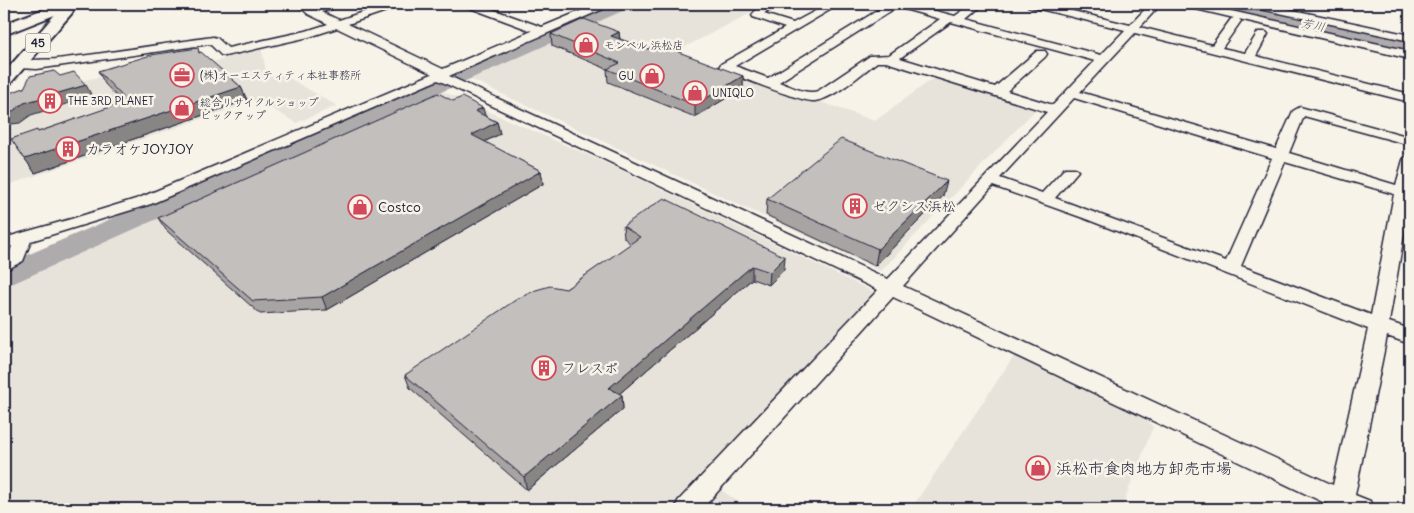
<svg xmlns="http://www.w3.org/2000/svg" width="1414" height="513" font-family="Delius,'Klee One',sans-serif">
<rect width="100%" height="100%" fill="#f7f3e8"/>
<filter id="ink" filterUnits="userSpaceOnUse"><feTurbulence type="fractalNoise" baseFrequency=".02" numOctaves="2"/><feDisplacementMap in="SourceGraphic" scale="10" xChannelSelector="R" yChannelSelector="G"/><feConvolveMatrix kernelMatrix="1 2 1 2 8 2 1 2 1" color-interpolation-filters="sRGB"/></filter>
<g filter="url(#ink)">
<g fill="#e7e3db">
<polygon points="634,4 768,4 677,51 875,121 935,77 1036,109 881,271 468,78"/>
<polygon points="261,46 267,76 284,75 337,106 296,123 257,100 11,184 4,171 4,107 65,83 205,60 209,63 224,59 223,54"/>
<polygon points="440,90 613,166 874,292 670,509 4,509 4,283 242,179"/>
<polygon points="1014,356 1144,417 1153,427 1121,509 911,509"/>
<polygon points="721,490 749,509 703,509"/>
</g>
<g fill="none" stroke-linecap="round" stroke-linejoin="round">
<g fill="#aeabad" fill-rule="evenodd">
<polygon points="609,4 631,4 629,8 14,283 4,285 4,265"/>
<polygon points="1207,4 1237,4 1410,41 1410,53 1215,9 1209,8"/>
</g>
<g stroke="#22223b" stroke-width="3">
<g id="minor">
<path d="M297,4H308L314,8L326,4H341L340,6L322,12L339,20L387,4H402L401,6L348,24L443,69L532,31L465,6L464,4H478L542,27L597,4H611L610,6L449,76L888,279L1047,112L886,62H877C862,73 834,99 815,101C800,102 739,76 721,70L719,67L721,64L785,28L753,17L752,15C759,5 769,3 780,4L764,14L793,23L828,4H840L735,66L768,78L888,4H909L955,16L972,4H984L966,19L1101,55L1125,30L1028,6L1027,4H1044L1130,25L1150,4H1161L1140,27L1212,45L1231,19L1234,18L1183,6L1182,4H1200L1410,51V59L1239,19L1241,21L1222,48L1245,53L1258,32H1266L1268,34L1256,56L1410,94V102L1135,33L1080,92L1276,149L1293,111L1300,107L1410,137V145L1304,116L1289,153L1396,185L1403,160L1405,157L1410,156V199L1389,322L1410,329V344L1387,336L1355,495L1370,501L1373,509H1328L1329,505L893,297L702,509H675L678,501L878,290L438,80L151,204L31,241L23,261L4,271V257L9,254L12,246L4,248V238L71,219L139,198L432,74L337,28L309,37L225,56L221,55L210,44L37,69L19,68L13,64C17,59 48,60 57,59C109,53 161,44 213,37L217,38L228,48L306,31L328,24L308,14ZM897,7L940,19L889,55L870,56L818,91C806,95 791,86 779,82ZM951,22L1095,61L1053,105L1007,91L1045,57L1047,54L1045,51H1037L995,87L900,58ZM1074,98L1272,158L1226,261L1055,198L1078,171L1075,168H1065L1042,193L1000,178ZM1285,162L1394,194L1371,315L1241,266ZM993,186L1086,219L1368,329L1333,485L903,286Z"/>
<polygon points="1246,4 1265,4 1410,35 1410,41 1251,7"/>
</g>
</g>
<g stroke="#22223b" stroke-width="4">
<polygon id="major" points="64,4 76,4 72,13 9,85 4,87 4,73"/>
</g>
<g stroke="#22223b" stroke-width="4">
<polygon id="highway" points="57,4 78,4 75,7 4,35 4,24"/>
</g>
<use href="#minor" fill="#f7f3e8" fill-rule="evenodd"/>
<use href="#major" fill="#f7f3e8" fill-rule="evenodd"/>
<use href="#highway" fill="#f7f3e8" fill-rule="evenodd"/>
</g>
<g fill="#a7a4a3" stroke="#22223b">
<polygon points="619,32 620,39 648,49 743,76 743,88 695,117 608,82 607,69 552,46 551,34"/>
<polygon points="200,52 241,87 247,100 35,173 11,139 38,132 112,107 109,101 118,98 105,84 98,71"/>
<polygon points="485,116 497,122 500,134 484,142 541,171 543,184 327,310 260,314 166,230 158,218"/>
<polygon points="943,196 875,266 766,215 767,199"/>
<polygon points="623,226 784,270 769,285 752,279 619,394 622,395 623,409 527,490 410,388 405,375 566,289 631,244 624,238"/>
</g>
<g fill="#888684" stroke="#22223b">
<polygon points="619,32 620,43 611,36"/>
<polygon points="743,76 743,88 695,117 695,105"/>
<polygon points="86,85 92,96 31,115 20,123 4,125 4,113 24,103"/>
<polygon points="241,87 247,100 35,173 25,159"/>
<polygon points="483,108 486,119 475,111"/>
<polygon points="497,122 500,134 474,147 472,135"/>
<polygon points="541,171 543,184 327,310 322,297"/>
<polygon points="947,181 943,196 875,266 878,249"/>
<polygon points="785,257 784,270 769,285 770,272"/>
<polygon points="752,266 752,279 611,401 609,388"/>
<polygon points="622,395 623,409 527,490 524,477"/>
</g>
<g fill="#c2bfbd" stroke="#22223b">
<polygon points="584,19 619,32 611,36 648,49 657,44 743,76 695,105 607,69 620,63 551,34"/>
<polygon points="198,48 199,53 201,52 241,87 25,159 11,139 37,130 38,132 113,106 109,101 123,97 98,71 151,55"/>
<polygon points="54,71 60,76 74,72 86,85 24,103 12,112 4,113 4,95 24,88 30,76"/>
<polygon points="438,93 453,101 462,97 483,108 475,111 497,122 472,135 541,171 322,297 253,301 158,218"/>
<polygon points="841,139 947,181 878,249 767,199"/>
<polygon points="664,198 785,257 770,272 752,266 609,388 622,395 524,477 405,375 517,299 536,290 550,286 566,289 640,237 623,226"/>
</g>
</g>
<defs>
<g id="shop-ring" transform="scale(1.25)"><circle r="9.5" fill="#f7f3e8" stroke="#d1495b" stroke-width="1.5"/><path d="M-5-2.5h2.3a2.7 3.5 0 0 1 5.4 0H5L5.5 6h-11ZM-1.5-2.5h3a1.5 2.3 0 0 0-3 0Z" fill="#d1495b"/></g>
<g id="office-ring" transform="scale(1.25)"><circle r="9.5" fill="#f7f3e8" stroke="#d1495b" stroke-width="1.5"/><path d="M-6-3h4V-5.5h4V-3h4V5H-6ZM-1-4.5V-3h2v-1.5ZM-6 0V1H6V0Z" fill="#d1495b"/></g>
<g id="building-ring" transform="scale(1.25)"><circle r="9.5" fill="#f7f3e8" stroke="#d1495b" stroke-width="1.5"/><path d="M-4-6H4V6H1V3H-1V6H-4ZM-2.5-4.3h1.7v1.8h-1.7ZM.8-4.3h1.7v1.8H.8ZM-2.5-1h1.7V.8h-1.7ZM.8-1h1.7V.8H.8Z" fill="#d1495b"/></g>
</defs>
<g fill-rule="evenodd">
<use href="#shop-ring" x="586" y="45"/>
<use href="#office-ring" x="182" y="75"/>
<use href="#shop-ring" x="652" y="76"/>
<use href="#shop-ring" x="695" y="93"/>
<use href="#building-ring" x="50" y="101"/>
<use href="#shop-ring" x="182" y="108"/>
<use href="#building-ring" x="68" y="149"/>
<use href="#building-ring" x="855" y="206"/>
<use href="#shop-ring" x="360" y="207"/>
<use href="#building-ring" x="544" y="368"/>
<use href="#shop-ring" x="1038" y="468"/>
</g>
<g text-anchor="middle" stroke-width="5" stroke-linejoin="round" paint-order="stroke">
<g font-size="11" fill="#22223b" stroke="#f7f3e8" text-anchor="start">
<text x="604" y="49">モンベル 浜松店</text>
<text x="200" y="79">(株)オーエスティティ本社事務所</text>
<text x="634" y="80" text-anchor="end">GU</text>
<text x="712" y="97">UNIQLO</text>
<text x="68" y="105">THE 3RD PLANET</text>
<text x="200" y="106">総合リサイクルショップ<tspan x="200" dy="13">ピックアップ</tspan></text>
</g>
<g font-size="12" font-style="italic" fill="#535263" stroke="#f7f3e8">
<text transform="translate(1313 25) rotate(12)" y="4">芳川</text>
</g>
<rect fill="#f7f3e8" stroke="#62616f" stroke-width="1" x="25.5" y="33.5" width="25" height="19" rx="4"/>
<g font-size="12" font-weight="bold" fill="#22223b">
<text x="38" y="47">45</text>
</g>
<g font-size="14" fill="#22223b" stroke="#f7f3e8" text-anchor="start">
<text x="86" y="154">カラオケJOYJOY</text>
<text x="872" y="211">ゼクシス浜松</text>
<text x="378" y="212">Costco</text>
<text x="562" y="373">フレスポ</text>
</g>
<g font-size="16" fill="#22223b" stroke="#f7f3e8" text-anchor="start">
<text x="1056" y="474">浜松市食肉地方卸売市場</text>
</g>
</g>
<rect width="1414" height="513" fill="none" stroke="#f7f3e8" stroke-width="20"/>
<rect x="10" y="10" width="1394" height="493" fill="none" stroke="#22223b" stroke-width="2" filter="url(#ink)"/>
</svg>
